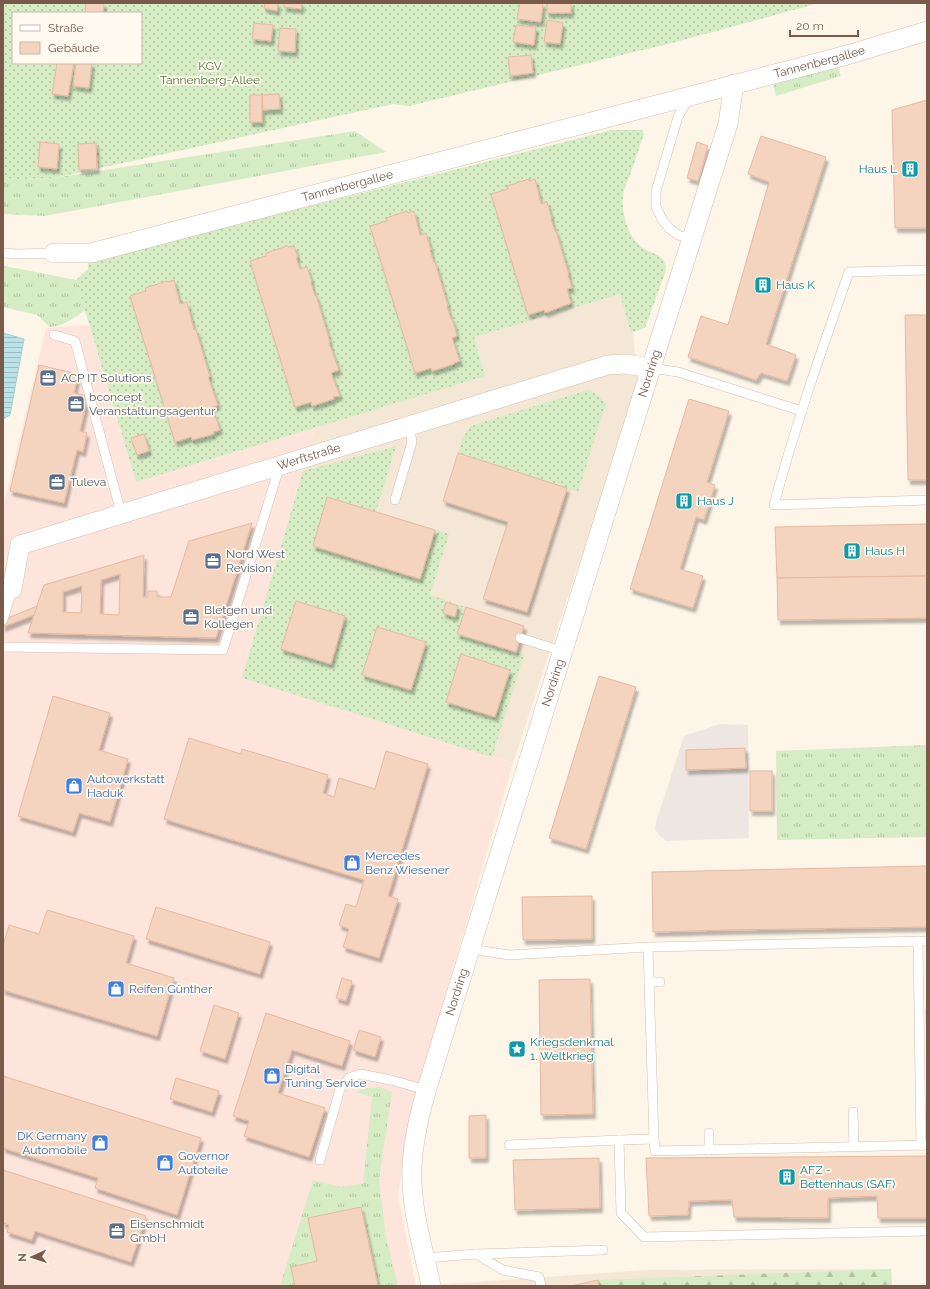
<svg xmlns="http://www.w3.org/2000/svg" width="930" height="1289" font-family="Raleway,sans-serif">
<defs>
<pattern id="grass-tufts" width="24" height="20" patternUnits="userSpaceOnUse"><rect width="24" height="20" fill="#d6ecc5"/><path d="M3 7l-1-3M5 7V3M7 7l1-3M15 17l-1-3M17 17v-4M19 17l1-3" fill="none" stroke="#b2c2a2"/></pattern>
<pattern id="forest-firs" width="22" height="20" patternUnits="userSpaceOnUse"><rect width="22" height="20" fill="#d6ecc5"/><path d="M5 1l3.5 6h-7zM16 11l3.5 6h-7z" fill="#b2c2a2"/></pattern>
<pattern id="garden-dots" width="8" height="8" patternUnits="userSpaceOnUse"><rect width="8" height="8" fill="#d6ecc5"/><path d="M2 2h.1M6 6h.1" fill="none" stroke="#b2c2a2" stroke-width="1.8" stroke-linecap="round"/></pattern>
<pattern id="water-rules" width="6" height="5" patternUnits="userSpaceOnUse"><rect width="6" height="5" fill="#bbe2e8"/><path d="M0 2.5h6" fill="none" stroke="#9dbabe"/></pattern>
<filter id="shadow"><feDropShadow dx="2.5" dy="4.5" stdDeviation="1" flood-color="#0004"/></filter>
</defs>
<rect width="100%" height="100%" fill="#fdf5e8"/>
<g fill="#f5e7d6">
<polygon points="614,137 638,385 513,763 242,678 315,428 136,482 76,280"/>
<polygon points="891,1269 892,1286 431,1286 431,1285 646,1270"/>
</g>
<polygon fill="#fee5dc" points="89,325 136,482 315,428 242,678 513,763 416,1096 398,1194 416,1286 3,1286 3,508 46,328"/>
<polygon fill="#eee7e1" points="720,724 748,725 749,838 666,841 660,836 655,829 656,822 684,736"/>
<g fill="url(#grass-tufts)">
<polygon points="837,65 841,76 776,96 773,85"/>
<polygon points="355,131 386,152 45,216 3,214 3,178 17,179 54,178"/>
<path d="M3,266L15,268L76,280L85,310C74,318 62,327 49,327L42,319L37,315L3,307Z"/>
<polygon points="927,745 927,837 777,840 776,751"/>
<polygon points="380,1087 392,1092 379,1180 386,1237 398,1286 280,1286 313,1180 341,1187 363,1183 372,1097 355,1092 365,1088"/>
</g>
<polygon fill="url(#forest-firs)" points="891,1269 892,1286 599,1286 598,1280"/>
<g fill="url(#garden-dots)" fill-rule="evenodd">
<path d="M3,3H819L672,43L409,106L393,104L54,178L17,179L3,178ZM13,13H141V63H13Z"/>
<path d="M612,130H642L644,134C639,148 635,161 630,175C628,181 624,188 623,195C621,213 628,238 643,248C654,255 665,254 666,270L645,328L631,333L620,294L474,337L485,376L136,482L76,280L88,269V262Z"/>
<polygon points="587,390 592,391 606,403 578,492 458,453 462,440 470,426"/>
<polygon points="396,446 376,512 449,534 430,595 466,607 457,634 524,655 492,757 242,678 303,471"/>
</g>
<polygon fill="url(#water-rules)" stroke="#a1d2da" points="3,333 24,339 10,415 3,419"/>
<g fill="#f4d3bf" stroke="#e7b99f" fill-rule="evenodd" filter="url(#shadow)">
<polygon points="86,3 104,3 103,13 85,13"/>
<polygon points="265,3 278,3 277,11 264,8"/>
<polygon points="284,3 302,3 301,9 284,7"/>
<polygon points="520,3 543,3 541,22 517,19"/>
<rect x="547" y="3" width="24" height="10"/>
<polygon points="547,20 563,23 560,44 544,42"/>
<polygon points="254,23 273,25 271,41 252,39"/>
<polygon points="516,25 536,27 534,45 513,42"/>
<polygon points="280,28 296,29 295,52 278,51"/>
<polygon points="531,55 533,73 510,76 508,57"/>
<polygon points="57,63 74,63 68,96 52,94"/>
<polygon points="76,63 92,63 89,88 73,86"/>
<polygon points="279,94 280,109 263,110 262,95"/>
<rect x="250" y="95" width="12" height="27"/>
<polygon points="927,100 927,228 895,228 892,110"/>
<polygon points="761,136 826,157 766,344 796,355 787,381 761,373 756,380 688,357 701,316 728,325 769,182 748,174"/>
<polygon points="40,142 59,144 57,169 38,167"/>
<polygon points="697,142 708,146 698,181 687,178"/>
<polygon points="96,143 97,169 79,170 78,144"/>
<polygon points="529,179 529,181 535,179 541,204 547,202 552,219 551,219 555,231 556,231 569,275 568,275 572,288 567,289 571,303 545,313 544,310 528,315 491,194 508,189 507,186"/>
<polygon points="407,211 408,213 414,211 420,235 426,233 431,250 430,250 434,263 435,262 448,306 447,306 451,319 452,318 457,336 452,338 460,361 454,363 454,364 432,371 431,368 415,373 370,226 387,221 386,218"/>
<polygon points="287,246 288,247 294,246 298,258 296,258 300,269 307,267 312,282 311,283 315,296 316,295 330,342 329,343 339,370 331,373 340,396 333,397 334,399 312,406 311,402 295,407 250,261 266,256 266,253"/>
<polygon points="174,280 180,304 187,302 194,330 196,330 210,377 208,377 218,405 211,408 215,418 216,418 220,430 213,432 214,434 192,440 191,437 175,442 130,296 146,291 145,288 167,281 168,282"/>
<polygon points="905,315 927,315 927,480 908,480"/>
<polygon points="39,365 78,374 74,393 88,396 80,431 87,433 83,452 77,450 64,503 10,491"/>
<polygon points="689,399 729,411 707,482 715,485 704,520 696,517 680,569 703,576 693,608 630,589"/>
<polygon points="144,434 149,451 137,455 131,438"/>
<polygon points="458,453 567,488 527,612 483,599 508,522 443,501"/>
<polygon points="327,497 435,530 420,579 313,546"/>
<path d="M252,523L216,638L28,633L44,585L144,555L143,597H148V591H157V597H171L189,541ZM120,574L119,615L100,614L101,580ZM82,586L81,613L63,612V592Z"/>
<polygon points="927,524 927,576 777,578 775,527"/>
<polygon points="927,576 927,618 778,620 777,578"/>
<polygon points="296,601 345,616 331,664 281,649"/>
<polygon points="446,602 458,606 455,617 443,613"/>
<polygon points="37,606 34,615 3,627 3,620"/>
<polygon points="466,607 524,626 516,652 457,634"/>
<polygon points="377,627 426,642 411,690 362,675"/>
<polygon points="461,654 510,670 495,717 446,702"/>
<polygon points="599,676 636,687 586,849 549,838"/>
<polygon points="53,696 110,713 99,750 128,759 110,822 79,813 73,832 18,816"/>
<polygon points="189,738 241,754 242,749 328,775 323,793 334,797 339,778 375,789 386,751 428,764 388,896 398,899 379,958 343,947 349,929 339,925 346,904 356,907 364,880 164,819"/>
<polygon points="745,748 746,768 686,770 686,750"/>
<rect x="750" y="771" width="22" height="40"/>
<polygon points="927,866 927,927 726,930 653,932 652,872"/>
<polygon points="592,896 592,939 523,940 522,897"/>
<polygon points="156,907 270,942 260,974 146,939"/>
<polygon points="47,910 134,936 126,963 174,978 157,1036 3,990 3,946 9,925 39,934"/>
<polygon points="342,978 352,981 346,1001 336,998"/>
<polygon points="590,979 593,1114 541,1115 539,980"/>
<polygon points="214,1005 239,1013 225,1059 200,1051"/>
<polygon points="926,1009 927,1009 927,1070"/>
<polygon points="266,1013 350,1041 342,1066 292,1050 278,1093 325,1108 309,1157 244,1136 249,1121 233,1116"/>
<polygon points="359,1030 381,1037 375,1057 353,1050"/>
<polygon points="3,1076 201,1138 177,1215 95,1188 98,1178 3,1148"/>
<polygon points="176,1078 219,1091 212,1112 170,1099"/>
<polygon points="486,1115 486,1158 469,1158 469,1116"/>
<polygon points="927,1156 927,1218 878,1218 877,1196 828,1198 828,1218 734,1217 732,1200 689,1201 688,1215 649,1216 646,1158"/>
<polygon points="599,1158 600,1208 515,1210 513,1160"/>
<polygon points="3,1170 146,1216 131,1262 35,1231 32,1240 7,1232 9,1225 3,1223"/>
<polygon points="361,1207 378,1286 295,1286 291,1267 317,1261 308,1218"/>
<polygon points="598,1280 599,1286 569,1286 571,1286"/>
</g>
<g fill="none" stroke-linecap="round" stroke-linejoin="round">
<g stroke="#d3beb0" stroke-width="10">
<g id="lane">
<polyline points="689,97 678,117 656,191 656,207 663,221 670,229 678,235 692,239"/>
<polyline points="3,253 17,254 54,253"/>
<path d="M927,270L849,272C822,349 795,426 774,505L927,500"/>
<polyline points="54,335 75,341 121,513"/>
<polyline points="651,368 678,372 802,411"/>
<polyline points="395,500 412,442 409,426"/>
<polyline points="3,620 12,589"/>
<polyline points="520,638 562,651"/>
<polyline points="3,647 223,650 280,465"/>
<polyline points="918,941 921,1146"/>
<polyline points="648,947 654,1139 619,1140 621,1213 644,1237 927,1231"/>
<polyline points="470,949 509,955 648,947 927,941"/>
<polyline points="649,982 660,982"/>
<polyline points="853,1112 854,1147"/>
<polyline points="709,1133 709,1150"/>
<polyline points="654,1139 655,1151 927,1145"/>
<polyline points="509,1145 619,1140"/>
<polyline points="320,1160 340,1089 349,1078 360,1074 391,1080 426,1090"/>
<polyline points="476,1254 603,1250"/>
<polyline points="425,1258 476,1254 503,1270 539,1277 541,1286"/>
</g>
</g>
<g stroke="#d3beb0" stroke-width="20">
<g id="street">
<path id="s1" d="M54,253H91L847,55L927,31"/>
<path id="s2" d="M3,591L12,589L20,545L608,365L626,364L651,368"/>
<path id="s3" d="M431,1286C423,1247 410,1207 412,1166C414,1129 425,1094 436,1059C447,1022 459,986 470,949L651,368L728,124L734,84"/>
</g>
</g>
<use href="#lane" stroke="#fff" stroke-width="9"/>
<use href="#street" stroke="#fff" stroke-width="19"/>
</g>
<defs>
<g id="building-square" transform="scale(0.9)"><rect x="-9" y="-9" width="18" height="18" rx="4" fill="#0f9aa8" stroke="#fff9ef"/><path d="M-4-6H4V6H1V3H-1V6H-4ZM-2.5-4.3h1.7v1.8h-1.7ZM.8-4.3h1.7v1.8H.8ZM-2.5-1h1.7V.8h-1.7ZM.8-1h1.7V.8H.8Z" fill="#fff"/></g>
<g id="office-square" transform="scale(0.9)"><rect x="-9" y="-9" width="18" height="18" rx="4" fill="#5c6f8a" stroke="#fff9ef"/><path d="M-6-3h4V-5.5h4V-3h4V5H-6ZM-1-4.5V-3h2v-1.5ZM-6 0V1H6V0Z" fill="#fff"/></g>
<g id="shop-square" transform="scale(0.9)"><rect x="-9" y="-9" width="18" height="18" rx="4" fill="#3f7fe0" stroke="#fff9ef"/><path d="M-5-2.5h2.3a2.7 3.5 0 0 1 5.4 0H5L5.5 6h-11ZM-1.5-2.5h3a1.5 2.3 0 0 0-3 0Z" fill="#fff"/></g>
<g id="sight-square" transform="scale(0.9)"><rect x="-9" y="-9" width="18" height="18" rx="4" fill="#0f9aa8" stroke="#fff9ef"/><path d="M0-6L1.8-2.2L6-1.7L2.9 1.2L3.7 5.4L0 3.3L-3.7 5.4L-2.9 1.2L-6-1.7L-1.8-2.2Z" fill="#fff"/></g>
</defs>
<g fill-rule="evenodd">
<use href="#building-square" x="910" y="169"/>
<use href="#building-square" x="763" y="285"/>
<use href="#office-square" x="48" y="378"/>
<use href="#office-square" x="76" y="404"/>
<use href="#office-square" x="57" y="482"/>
<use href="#building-square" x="684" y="501"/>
<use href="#building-square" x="852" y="551"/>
<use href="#office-square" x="213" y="561"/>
<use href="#office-square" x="191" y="617"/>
<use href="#shop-square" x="74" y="786"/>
<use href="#shop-square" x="352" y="863"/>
<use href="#shop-square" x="116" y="989"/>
<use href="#sight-square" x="517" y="1049"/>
<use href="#shop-square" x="272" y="1076"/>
<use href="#shop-square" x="100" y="1143"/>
<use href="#shop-square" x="165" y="1163"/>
<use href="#building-square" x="787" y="1177"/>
<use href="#office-square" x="117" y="1231"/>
</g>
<g text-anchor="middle" stroke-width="3.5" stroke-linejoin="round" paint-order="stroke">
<g font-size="12" fill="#795a4b" stroke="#fff9ef">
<text dy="4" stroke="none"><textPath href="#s1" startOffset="790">Tannenbergallee</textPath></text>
<text dy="4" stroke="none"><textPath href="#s1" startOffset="302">Tannenbergallee</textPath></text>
<text dy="4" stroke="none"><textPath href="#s3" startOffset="950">Nordring</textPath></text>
<text dy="4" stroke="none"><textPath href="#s2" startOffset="356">Werftstraße</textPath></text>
<text dy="4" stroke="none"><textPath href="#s3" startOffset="626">Nordring</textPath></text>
<text dy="4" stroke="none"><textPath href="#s3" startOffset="302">Nordring</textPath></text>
</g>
<g font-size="12" fill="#51793f" stroke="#fff9ef">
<text x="210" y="70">KGV<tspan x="210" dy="14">Tannenberg-Allee</tspan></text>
</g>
<g font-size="12" fill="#0d838f" stroke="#fff9ef" text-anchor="start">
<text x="897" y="173" text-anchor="end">Haus L</text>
<text x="776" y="289">Haus K</text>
<text x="697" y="505">Haus J</text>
<text x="865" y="555">Haus H</text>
<text x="530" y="1046">Kriegsdenkmal<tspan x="530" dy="14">1. Weltkrieg</tspan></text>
<text x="800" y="1174">AFZ -<tspan x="800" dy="14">Bettenhaus (SAF)</tspan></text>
</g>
<g font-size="12" fill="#4e5e75" stroke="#fff9ef" text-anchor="start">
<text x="61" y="382">ACP IT Solutions</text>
<text x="89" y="401">bconcept<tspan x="89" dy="14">Veranstaltungsagentur</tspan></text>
<text x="70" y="486">Tuleva</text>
<text x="226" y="558">Nord West<tspan x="226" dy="14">Revision</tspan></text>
<text x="204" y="614">Bletgen und<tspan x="204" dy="14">Kollegen</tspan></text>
<text x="130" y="1228">Eisenschmidt<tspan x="130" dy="14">GmbH</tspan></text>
</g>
<g font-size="12" fill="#366cbe" stroke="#fff9ef" text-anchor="start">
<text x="87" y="783">Autowerkstatt<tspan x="87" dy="14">Haduk</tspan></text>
<text x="365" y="860">Mercedes<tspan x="365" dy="14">Benz Wiesener</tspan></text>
<text x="129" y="993">Reifen Günther</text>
<text x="285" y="1073">Digital<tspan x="285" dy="14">Tuning Service</tspan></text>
<text x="87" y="1140" text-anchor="end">DK Germany<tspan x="87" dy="14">Automobile</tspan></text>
<text x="178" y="1160">Governor<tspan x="178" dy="14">Autoteile</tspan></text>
</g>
</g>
<rect width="930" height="1289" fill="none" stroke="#795a4b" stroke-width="8"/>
<rect x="12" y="12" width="130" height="52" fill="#fff9ef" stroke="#c9b9ad"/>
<rect x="20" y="25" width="20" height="6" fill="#ffffff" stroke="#c9b9ad"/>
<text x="48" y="32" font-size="12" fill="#795a4b">Straße</text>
<rect x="20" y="42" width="20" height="12" fill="#f4d3bf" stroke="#c9b9ad"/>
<text x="48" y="52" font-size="12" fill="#795a4b">Gebäude</text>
<g transform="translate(32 1257) rotate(267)" stroke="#fff9ef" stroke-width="3" paint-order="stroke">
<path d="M0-3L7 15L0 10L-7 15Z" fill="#795a4b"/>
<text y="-6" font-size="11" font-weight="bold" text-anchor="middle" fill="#795a4b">N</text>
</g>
<path d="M790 30v6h68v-6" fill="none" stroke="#795a4b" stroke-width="2"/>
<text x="796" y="30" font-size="12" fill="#795a4b" stroke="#fff9ef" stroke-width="3" paint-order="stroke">20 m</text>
</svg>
